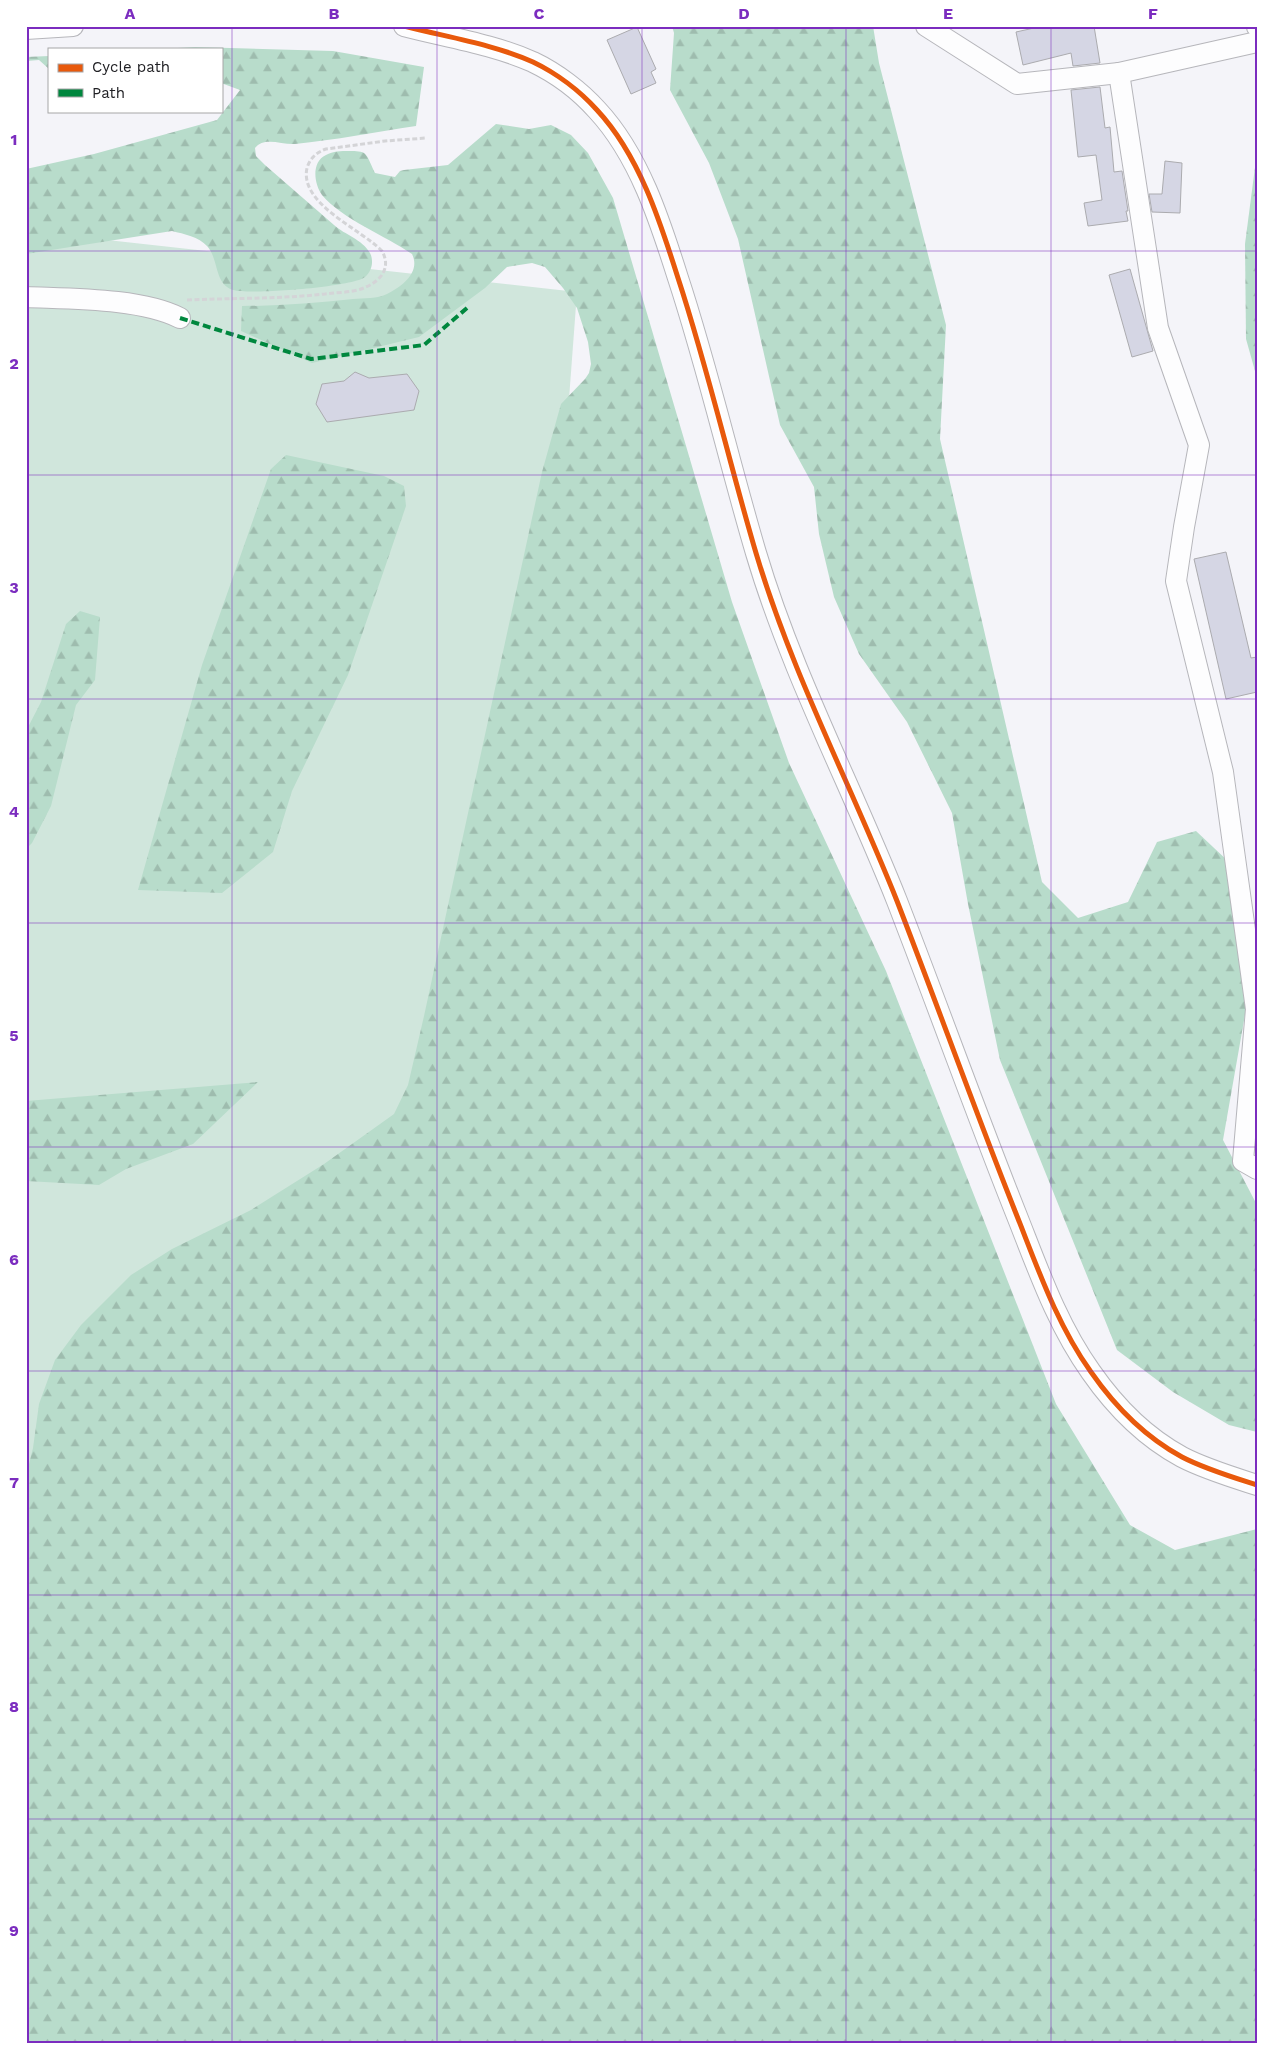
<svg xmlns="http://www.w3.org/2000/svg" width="1283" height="2070" font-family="'Work Sans',sans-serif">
<defs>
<pattern id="forest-firs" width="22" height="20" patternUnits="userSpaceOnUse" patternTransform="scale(1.25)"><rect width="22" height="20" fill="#b8dccb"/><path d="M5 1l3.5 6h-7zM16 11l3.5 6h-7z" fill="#9ebcae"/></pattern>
</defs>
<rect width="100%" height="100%" fill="#f4f4f9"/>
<polygon fill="#d0e6dc" points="26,231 577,292 520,1055 26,1621"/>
<g fill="url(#forest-firs)">
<polygon points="672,26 873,26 879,63 946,325 940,439 1042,882 1078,918 1128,902 1157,842 1196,831 1230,863 1246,1009 1223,1140 1257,1205 1257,1432 1229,1425 1173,1392 1117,1350 1000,1060 968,904 952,813 907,722 859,654 834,597 819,534 814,487 780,425 738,239 709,163 670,90 674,33"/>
<path d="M195,47L333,51L424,67L416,126C376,132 335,140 295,144C282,145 264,136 255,148L256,156L265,165C288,185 311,205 334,225C345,235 362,239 370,253C374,261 372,271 365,277C353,287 250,295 233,290C214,284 219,259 207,246C199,237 184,234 172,231L26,254V169L94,154L217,120L240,90L221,83V49H160Z"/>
<polygon points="49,56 49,69 39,60 26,61 26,57"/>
<path d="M496,124L529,129L551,125L571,135L588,153L613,198L732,602L789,763L886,971L1056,1404L1130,1525L1175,1550L1257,1529V2044H26V1476L33,1448L39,1404L55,1360L81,1325L131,1275L172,1249L251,1210L324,1164L394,1114L408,1085L424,1016L542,472L561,404L585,379L589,373L591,364L588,342L577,308L563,288L545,267L532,263L507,267L485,288L419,337L312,363L241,331L242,306C279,306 316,303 353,299C363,298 378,299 387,294C402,287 421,272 412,254C386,236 342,219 322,195C314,184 311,162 326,155C333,151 341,151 349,151C353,151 360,151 364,153C369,157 372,168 375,173L395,177L400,171L404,170L448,165Z"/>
<polygon points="1257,152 1257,378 1246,339 1245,244"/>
<polygon points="286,455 384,476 404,486 406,506 348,675 292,791 273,852 222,893 138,890 202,665 271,469"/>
<polygon points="80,611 100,617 95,680 76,705 51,806 32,843 26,849 26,731 41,702 66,624"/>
<polygon points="258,1082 193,1144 126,1169 99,1185 26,1181 26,1101"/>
</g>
<g fill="#d5d6e4" stroke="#ababaf">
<polygon points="1043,26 1094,26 1100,63 1073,66 1071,53 1023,65 1016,32"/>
<polygon points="637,27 656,69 651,72 656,83 631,94 607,40"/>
<polygon points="1100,87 1105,128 1110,127 1114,172 1122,171 1128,211 1126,211 1128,221 1088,226 1084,203 1102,200 1096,155 1078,157 1071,90"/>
<polygon points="1165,161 1182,163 1180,213 1152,212 1149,194 1162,194"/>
<polygon points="1130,269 1153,351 1132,357 1109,275"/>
<polygon points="355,372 369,378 407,374 419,391 414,410 327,422 316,404 322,384 344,381"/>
<polygon points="1226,552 1251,658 1257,657 1257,692 1226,699 1194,559"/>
</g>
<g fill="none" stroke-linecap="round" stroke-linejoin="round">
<g stroke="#b6b6bb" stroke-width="22">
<g id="minor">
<path d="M404,26C446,37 493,44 533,62C556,73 580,91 597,110C639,155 660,221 678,278C708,369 729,462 756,553C792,674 851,785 897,901C937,1004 974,1108 1015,1211C1037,1266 1056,1323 1091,1372C1114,1405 1145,1437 1182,1457C1205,1469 1232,1477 1257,1485"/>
<polyline points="926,26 1017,84 1119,73"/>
<polyline points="1257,26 1257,27"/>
<polyline points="26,29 73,26"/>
<polyline points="1257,42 1119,73 1158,328 1199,445 1184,527 1176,581 1223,772 1256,1009 1243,1161 1257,1169"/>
<path d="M26,297C70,299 141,298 180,318"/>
</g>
</g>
<path stroke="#d4d4d7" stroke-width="3" stroke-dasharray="5 2.5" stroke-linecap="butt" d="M187,300C233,298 279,299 325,294C338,292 354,293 366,287C382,280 391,267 382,251C361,229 299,204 307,168C310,158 317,152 326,149L385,141L426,138"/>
<use href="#minor" stroke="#fdfdfe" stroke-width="20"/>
<polyline stroke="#00873e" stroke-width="4" stroke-dasharray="8 4" stroke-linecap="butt" points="180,318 311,359 424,345 467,308"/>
<g stroke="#fff" stroke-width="8">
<path id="cycleway" d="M404,26C446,37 493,44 533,62C556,73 580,91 597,110C639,155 660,221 678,278C708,369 729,462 756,553C792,674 851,785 897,901C937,1004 974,1108 1015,1211C1037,1266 1056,1323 1091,1372C1114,1405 1145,1437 1182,1457C1205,1469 1232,1477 1257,1485"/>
</g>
<use href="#cycleway" stroke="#e8590c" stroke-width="5"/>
</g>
<path fill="none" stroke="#7b2cbf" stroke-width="1" stroke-opacity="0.55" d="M232,26V2044M437,26V2044M642,26V2044M846,26V2044M1051,26V2044M26,251H1257M26,475H1257M26,699H1257M26,923H1257M26,1147H1257M26,1371H1257M26,1595H1257M26,1819H1257"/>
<rect width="1283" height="2070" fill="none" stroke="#ffffff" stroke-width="55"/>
<rect x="48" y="48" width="175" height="65" fill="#ffffff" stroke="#a6a6a7"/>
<rect x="58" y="64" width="25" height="8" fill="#e8590c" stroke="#a6a6a7"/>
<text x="92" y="72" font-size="15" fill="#202024">Cycle path</text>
<rect x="58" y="89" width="25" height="8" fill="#00873e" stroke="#a6a6a7"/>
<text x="92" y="98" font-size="15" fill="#202024">Path</text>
<rect x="28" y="28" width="1228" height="2014" fill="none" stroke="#7b2cbf" stroke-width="2"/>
<g font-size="16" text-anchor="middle" font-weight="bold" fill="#7b2cbf">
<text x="130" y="19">A</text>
<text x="334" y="19">B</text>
<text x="539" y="19">C</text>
<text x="744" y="19">D</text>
<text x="948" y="19">E</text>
<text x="1153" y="19">F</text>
<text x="14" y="145">1</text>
<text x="14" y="369">2</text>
<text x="14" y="593">3</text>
<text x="14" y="817">4</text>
<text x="14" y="1041">5</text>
<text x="14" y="1265">6</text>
<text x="14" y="1488">7</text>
<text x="14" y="1712">8</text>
<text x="14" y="1936">9</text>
</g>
</svg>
